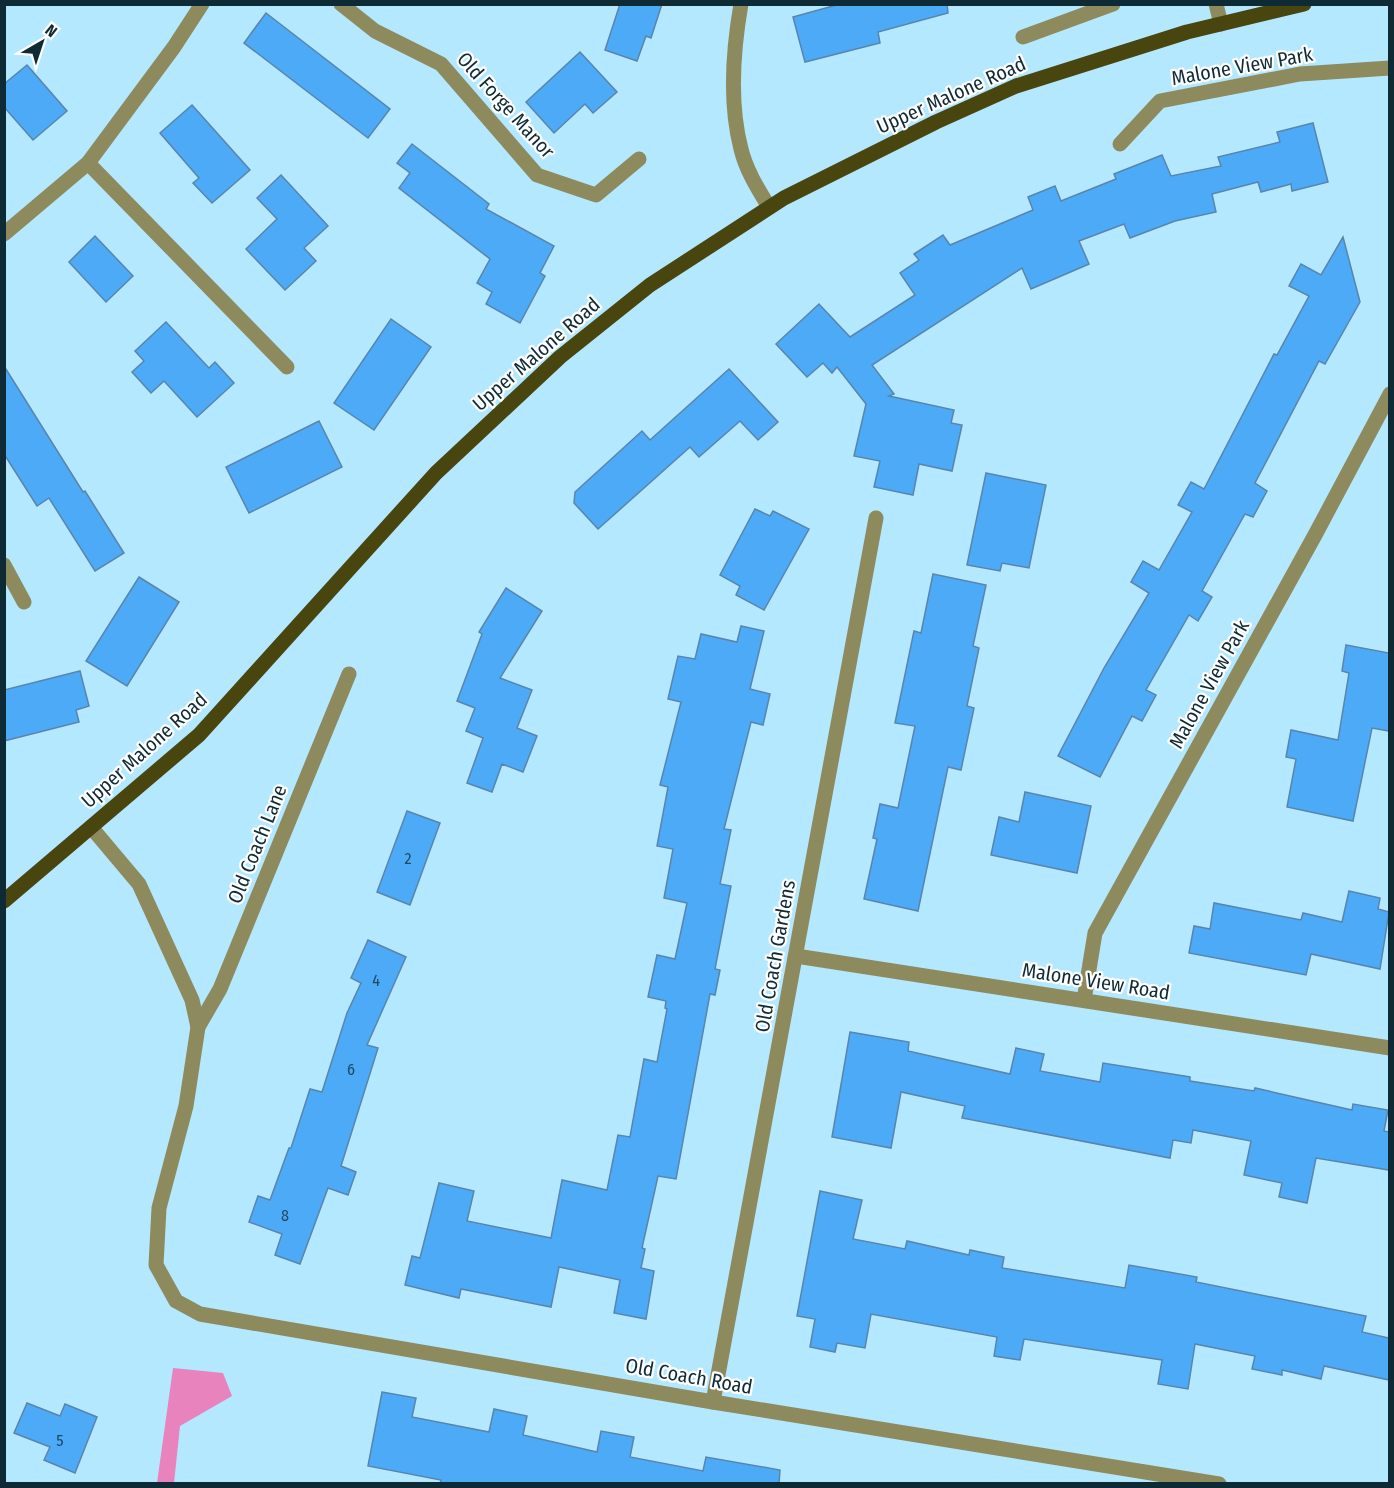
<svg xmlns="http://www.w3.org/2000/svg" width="1394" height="1488" font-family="'Fira Sans Condensed',sans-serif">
<rect width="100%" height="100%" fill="#b4e8ff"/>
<polygon fill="#e983bd" points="173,1368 223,1373 232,1396 180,1426 174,1483 157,1483"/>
<g fill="#4daaf6" stroke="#5985ac" stroke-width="1.5">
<polygon points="620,4 662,4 651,38 646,36 637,61 605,50"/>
<polygon points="840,4 947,4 948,13 878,32 880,43 805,62 793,17"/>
<polygon points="266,13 390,109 368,138 244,43"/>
<polygon points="580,52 617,92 593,113 585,104 554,133 526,102"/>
<polygon points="27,65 67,111 33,140 4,107 4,84"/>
<polygon points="192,105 250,170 212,203 193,183 199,178 160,133"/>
<polygon points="1313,123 1328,182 1292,191 1291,184 1261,192 1258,182 1212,194 1216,212 1175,221 1130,238 1124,224 1079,241 1089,264 1031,289 1022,268 872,365 894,394 889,396 954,410 951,423 962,425 952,471 919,464 913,495 874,487 880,461 854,456 866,404 837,367 832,373 823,363 807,377 776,344 819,304 850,337 915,295 900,273 919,260 914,254 943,235 950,245 1033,210 1028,197 1055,186 1061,201 1116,179 1114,174 1162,155 1171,176 1221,166 1218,157 1280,142 1277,132"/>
<polygon points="412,144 489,204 486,209 554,246 540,273 545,276 520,323 486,304 492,292 477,283 490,259 399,188 410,173 397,163"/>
<polygon points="281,175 328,226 304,248 316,261 285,290 246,249 277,219 257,198"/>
<polygon points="95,236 133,276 106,302 69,262"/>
<polygon points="1343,237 1360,302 1325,364 1319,361 1255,483 1267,491 1253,517 1245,514 1202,591 1212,597 1198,621 1189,615 1146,690 1156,695 1142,721 1132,716 1100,777 1058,756 1104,668 1149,593 1131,582 1143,561 1159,570 1192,512 1178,505 1191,482 1204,489 1274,354 1277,355 1309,296 1289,286 1301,264 1321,275"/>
<polygon points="391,319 431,347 374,430 334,403"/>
<polygon points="166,322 209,368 215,362 234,383 197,417 164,381 151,393 132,372 144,361 135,351"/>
<polygon points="4,366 83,492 85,491 124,553 95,571 49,498 37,506 4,454"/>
<polygon points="729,369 778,422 758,440 740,421 699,457 690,447 598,529 574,503 575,492 642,431 650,440"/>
<polygon points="319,421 342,467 249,513 226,467"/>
<polygon points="986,473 1046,485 1029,568 1002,563 1000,571 967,565"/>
<polygon points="755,509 770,516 773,511 809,529 764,610 736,595 740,586 720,575"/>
<polygon points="933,574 986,585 973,646 979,648 967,706 974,708 961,770 948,767 918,911 864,899 877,839 873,838 880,804 898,808 915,726 895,723 914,631 921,633"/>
<polygon points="139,577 179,602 127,686 86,661"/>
<polygon points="506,588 542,611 500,678 532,690 517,728 537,736 523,772 502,764 492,792 467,783 483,738 466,731 475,708 457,701 482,634 479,632"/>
<polygon points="741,626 764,631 750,689 770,694 763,725 751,722 724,829 731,830 720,884 731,886 715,969 720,970 715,995 710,994 676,1179 658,1176 642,1248 645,1249 641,1268 654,1271 646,1319 614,1313 620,1280 559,1267 551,1307 461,1289 459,1298 405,1285 412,1256 420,1258 439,1183 474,1191 467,1221 551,1238 562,1180 607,1190 618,1135 630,1137 644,1059 657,1062 667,1009 665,1008 666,1001 648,997 657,955 675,959 687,903 664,898 673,849 657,846 668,787 660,785 681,702 668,699 678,656 695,659 701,634 737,642"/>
<polygon points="1346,645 1389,653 1389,731 1372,728 1353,821 1287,807 1296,759 1286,757 1291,730 1338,740 1349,673 1342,671"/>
<polygon points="80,671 89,706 76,710 79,722 4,741 4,690"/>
<polygon points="1025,792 1091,806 1077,873 991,855 999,817 1019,822"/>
<polygon points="407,811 440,823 410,905 377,892"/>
<polygon points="1349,891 1380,898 1378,909 1389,912 1380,969 1311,954 1306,975 1189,953 1194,926 1210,929 1214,903 1301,920 1303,913 1342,922"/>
<polygon points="368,940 406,957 367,1045 378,1048 341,1166 356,1172 348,1195 328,1188 300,1264 275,1255 282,1234 249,1222 258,1196 270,1200 289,1148 291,1148 310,1089 322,1092 347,1013 361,983 351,978"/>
<polygon points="850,1032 909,1042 908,1051 1010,1074 1016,1048 1044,1054 1040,1071 1100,1082 1103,1063 1190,1077 1190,1081 1254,1091 1255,1088 1352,1110 1353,1104 1388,1110 1384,1131 1389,1132 1389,1170 1316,1158 1307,1203 1279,1197 1282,1183 1244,1175 1251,1141 1193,1130 1191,1143 1173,1140 1170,1158 962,1118 965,1106 901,1092 891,1148 832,1137"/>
<polygon points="820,1191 862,1200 853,1239 905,1249 907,1241 969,1255 970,1250 1004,1257 1002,1268 1125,1288 1129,1265 1197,1277 1196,1282 1366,1316 1362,1332 1389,1338 1389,1380 1324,1366 1321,1379 1282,1370 1282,1375 1252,1369 1255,1356 1195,1344 1188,1389 1158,1384 1162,1360 1024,1339 1020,1360 994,1356 997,1337 871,1314 865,1348 837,1343 835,1352 810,1347 815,1319 797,1316"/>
<polygon points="382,1392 416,1398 412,1417 489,1432 494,1409 527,1416 523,1435 597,1452 601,1431 634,1437 630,1457 703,1471 706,1457 780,1470 779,1484 440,1484 441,1480 368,1466"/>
<polygon points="27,1403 60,1416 65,1404 97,1417 75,1473 44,1460 50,1447 14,1433"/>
</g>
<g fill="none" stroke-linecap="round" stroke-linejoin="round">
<g stroke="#8d8b5e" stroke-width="15">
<polyline points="341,4 375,31 441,64 537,175 596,195 639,159"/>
<path d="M741,4C733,50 729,103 741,149C746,170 758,189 769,207"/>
<polyline points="1216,4 1221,24"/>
<polyline points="1023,37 1113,4"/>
<polyline points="1120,144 1160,101 1300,74 1390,68"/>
<polyline points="88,163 287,367"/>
<polyline points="4,234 88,163 174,47 202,4"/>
<polyline points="4,565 24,602"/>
<polyline points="91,827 139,884 192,1000 198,1027 186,1106 159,1208 156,1265 176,1301 200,1314 713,1402 1219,1484"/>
<polyline points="796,956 1390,1048"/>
<polyline points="1084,1000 1095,933 1315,535 1390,394"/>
<polyline points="198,1027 220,989 349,674"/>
<polyline points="713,1402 876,518"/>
</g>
<polyline stroke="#48450f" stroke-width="15" points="4,901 199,735 436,473 560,357 650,285 784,198 936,122 1016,86 1187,32 1304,4"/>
</g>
<g text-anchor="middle" stroke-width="4.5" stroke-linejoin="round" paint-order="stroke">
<g font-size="16" fill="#1e4a64">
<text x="408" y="864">2</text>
<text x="376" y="986">4</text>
<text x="351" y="1075">6</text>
<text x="285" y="1221">8</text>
<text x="60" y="1446">5</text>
</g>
<g font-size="20" fill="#0e2a34" stroke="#fff">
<text transform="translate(1242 66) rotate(-10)" y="7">Malone View Park</text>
<text transform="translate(951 95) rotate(-24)" y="7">Upper Malone Road</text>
<text transform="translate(506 105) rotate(48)" y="7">Old Forge Manor</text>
<text transform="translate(536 354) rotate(-41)" y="7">Upper Malone Road</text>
<text transform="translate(1209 684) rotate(-61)" y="7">Malone View Park</text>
<text transform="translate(144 750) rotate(-42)" y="7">Upper Malone Road</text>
<text transform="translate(257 844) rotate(-68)" y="7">Old Coach Lane</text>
<text transform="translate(775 956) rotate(-80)" y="7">Old Coach Gardens</text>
<text transform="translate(1096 981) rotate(9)" y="7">Malone View Road</text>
<text transform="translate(689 1376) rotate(10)" y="7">Old Coach Road</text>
</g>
</g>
<rect width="1394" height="1488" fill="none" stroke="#0e2a34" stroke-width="12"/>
<g transform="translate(42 42) rotate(39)" stroke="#ffffff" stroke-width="4.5" paint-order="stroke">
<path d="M0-4.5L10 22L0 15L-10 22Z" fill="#0e2a34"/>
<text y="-9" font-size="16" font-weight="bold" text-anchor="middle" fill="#0e2a34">N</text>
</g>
</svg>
